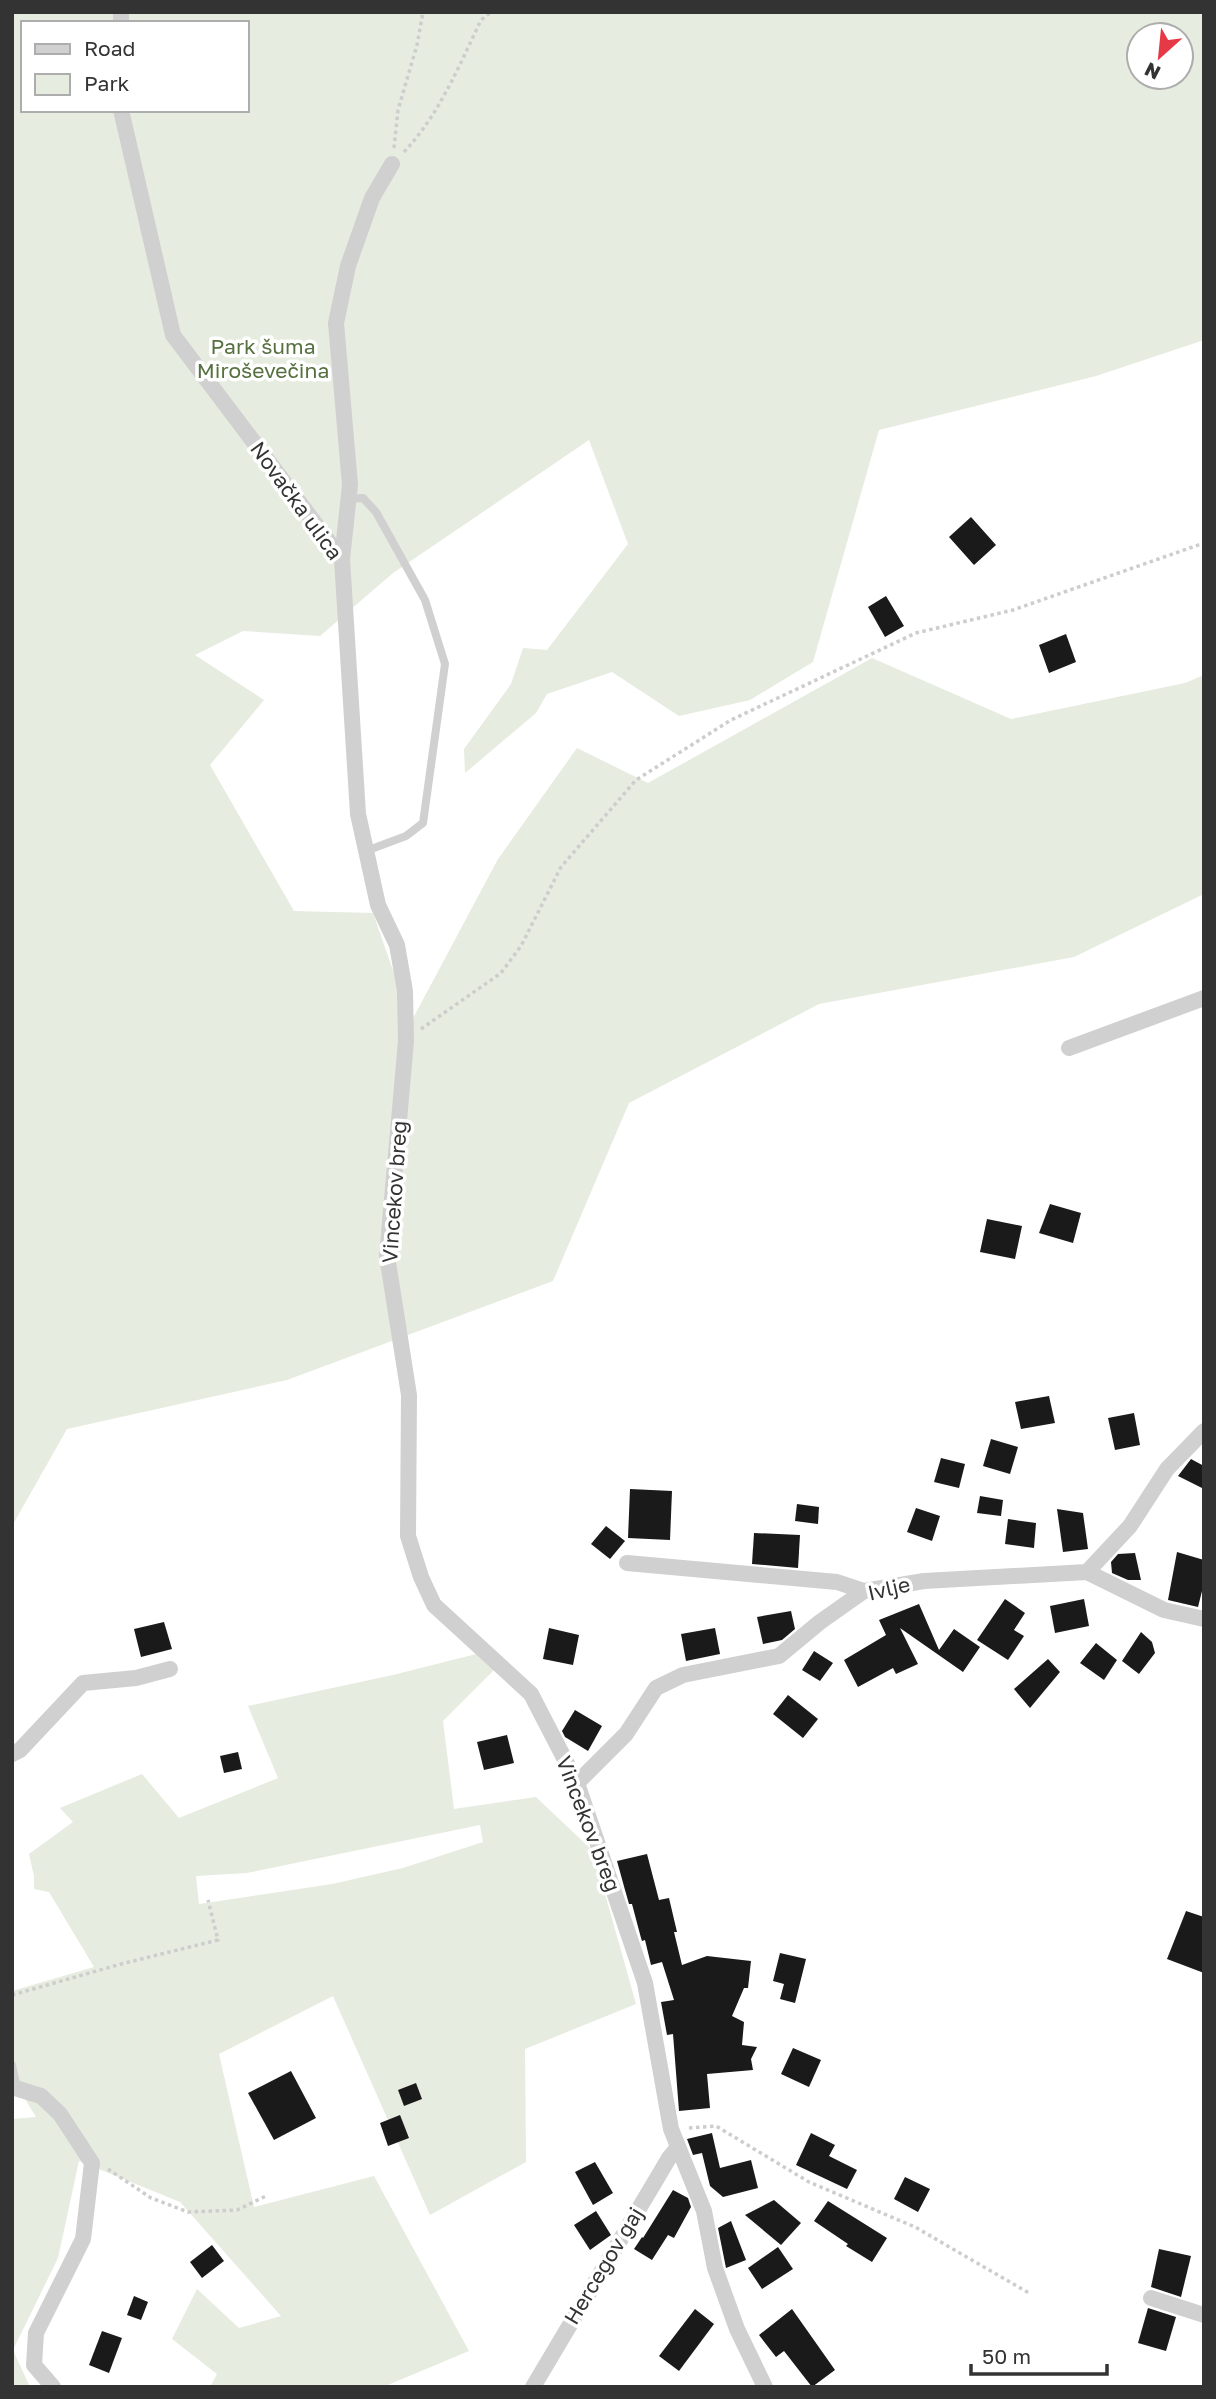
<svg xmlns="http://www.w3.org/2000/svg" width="1216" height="2399" font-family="'Golos Text',sans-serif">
<rect width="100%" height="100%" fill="#fff"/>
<g fill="#e6ecdf" fill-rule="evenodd">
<path d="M12,12H1204V340L1096,376L879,430L813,662L750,700L679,716L612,672L547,694L536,713L465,773L464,749L511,684L523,648L547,650L628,544L589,440L393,573L320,636L243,631L195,655L264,700L210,765L294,911L373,913L411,1022L498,859L577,748L648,783L872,658L1011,719L1185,683L1204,675V894L1074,957L819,1004L629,1103L553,1281L287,1380L67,1429L12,1526ZM23,23H247V110H23ZM1139,35H1181V77H1139Z"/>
<path d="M476,1654L494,1670L443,1721L454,1809L536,1797L593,1851L636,2004L525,2049L526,2162L430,2215L333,1996L219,2054L254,2207L374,2176L469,2351L383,2387H210L217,2374L172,2339L197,2289L239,2328L281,2316L180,2202L79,2161L58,2258L13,2350L30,2387H12V2119L36,2117L12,2078V1991L94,1967L49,1892L34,1889V1876L29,1854L73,1822L60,1808L142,1774L179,1818L278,1778L248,1706L393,1675ZM480,1825L483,1842L403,1868L332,1884L199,1904L196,1876L247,1873Z"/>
</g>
<g fill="#1a1a1a">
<polygon points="971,517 996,545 974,565 949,537"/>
<polygon points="886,596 904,626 885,637 868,607"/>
<polygon points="1066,634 1076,662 1049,673 1039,645"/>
<polygon points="1050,1204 1081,1213 1073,1243 1039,1233"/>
<polygon points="987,1219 1022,1226 1015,1259 980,1252"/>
<polygon points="1049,1396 1055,1423 1021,1429 1015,1402"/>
<polygon points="1134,1413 1140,1445 1115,1450 1108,1418"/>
<polygon points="991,1439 1018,1447 1010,1474 983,1466"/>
<polygon points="941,1458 965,1464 959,1488 934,1482"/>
<polygon points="1191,1459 1204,1466 1204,1489 1178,1476"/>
<polygon points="630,1489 672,1491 670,1540 628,1538"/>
<polygon points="980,1496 1003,1500 1001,1516 977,1513"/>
<polygon points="797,1504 819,1507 818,1524 795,1521"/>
<polygon points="916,1508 940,1516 932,1541 907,1532"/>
<polygon points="1057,1509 1083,1513 1088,1549 1063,1552"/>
<polygon points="1008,1519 1036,1523 1034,1548 1005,1544"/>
<polygon points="606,1526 625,1541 610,1559 591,1544"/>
<polygon points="754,1533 800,1535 798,1568 752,1564"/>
<polygon points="1177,1552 1204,1560 1204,1583 1198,1607 1168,1600"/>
<polygon points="1135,1553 1141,1580 1128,1580 1112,1573 1111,1562 1118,1554"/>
<polygon points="1005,1599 1025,1613 1014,1630 1024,1636 1008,1660 977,1640"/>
<polygon points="1084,1599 1089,1626 1055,1633 1050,1606"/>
<polygon points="919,1604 939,1650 954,1629 980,1647 963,1672 900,1628 918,1664 896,1674 893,1668 858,1687 844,1660 886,1635 879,1620"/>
<polygon points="791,1611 795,1629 782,1640 763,1644 757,1617"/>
<polygon points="164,1622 172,1649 141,1657 134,1629"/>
<polygon points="549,1628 579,1635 573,1665 543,1659"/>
<polygon points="715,1628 720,1654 686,1661 681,1634"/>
<polygon points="1141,1632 1152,1642 1155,1653 1139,1674 1122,1661"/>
<polygon points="1096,1643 1117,1660 1104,1680 1080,1663"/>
<polygon points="814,1651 833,1663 820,1681 802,1670"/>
<polygon points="1048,1659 1060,1672 1030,1708 1014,1689"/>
<polygon points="788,1695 818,1719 803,1738 773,1714"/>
<polygon points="575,1710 602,1726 588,1751 565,1737 562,1731"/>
<polygon points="507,1735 514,1763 484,1770 477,1742"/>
<polygon points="238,1752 242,1769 224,1773 220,1756"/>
<polygon points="647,1854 659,1900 669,1898 677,1932 674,1932 682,1965 707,1956 751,1961 748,1988 744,1988 732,2016 744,2022 742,2045 757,2047 751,2059 753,2070 707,2074 710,2108 679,2111 673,2034 667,2035 661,2002 674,2000 662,1962 651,1965 645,1940 642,1941 641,1938 632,1904 629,1904 625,1890 617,1861"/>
<polygon points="1186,1911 1204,1917 1204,1973 1167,1959"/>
<polygon points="780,1953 806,1959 795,2003 780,1999 784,1984 773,1981"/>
<polygon points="793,2048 821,2060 809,2087 781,2074"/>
<polygon points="291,2071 316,2118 274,2140 248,2093"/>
<polygon points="416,2083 422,2099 404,2106 398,2090"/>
<polygon points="400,2115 409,2138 388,2146 380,2123"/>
<polygon points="712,2133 720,2168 751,2160 758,2188 723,2197 710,2186 702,2153 693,2155 687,2139"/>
<polygon points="811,2133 835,2145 829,2156 857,2170 847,2189 796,2165"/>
<polygon points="595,2162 613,2193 593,2205 575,2172"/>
<polygon points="905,2177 930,2189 918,2212 894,2199"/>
<polygon points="673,2190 688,2198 691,2207 674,2238 668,2235 652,2260 634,2249 642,2237 643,2238"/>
<polygon points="774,2200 801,2223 781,2245 745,2215"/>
<polygon points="828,2201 887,2238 872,2262 846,2246 848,2244 814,2221"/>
<polygon points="596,2211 611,2235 590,2250 574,2225"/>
<polygon points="731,2221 746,2260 726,2268 718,2228"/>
<polygon points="212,2245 224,2261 202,2278 190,2262"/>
<polygon points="778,2247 793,2269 762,2289 748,2268"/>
<polygon points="1159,2249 1191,2256 1181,2297 1151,2287"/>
<polygon points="134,2296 148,2302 141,2320 127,2315"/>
<polygon points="1148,2308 1176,2317 1166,2351 1138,2343"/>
<polygon points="695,2309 714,2324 679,2371 659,2356"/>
<polygon points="792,2309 835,2370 812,2387 784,2351 776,2357 759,2335"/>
<polygon points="102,2331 122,2338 109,2373 89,2365"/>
</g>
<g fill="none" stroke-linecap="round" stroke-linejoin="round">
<g stroke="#cdcdcd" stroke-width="3.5" stroke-dasharray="3.5 3.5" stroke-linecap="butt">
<polyline points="394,148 398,110 417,45 423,12"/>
<path d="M404,152C439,115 459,66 481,20L491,12"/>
<polyline points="421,1029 501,973 521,946 561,867 636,780 731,720 916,633 1013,610 1204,543"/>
<polyline points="12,1995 121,1964 218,1940 208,1900"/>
<polyline points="689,2128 716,2126 809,2182 915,2227 1029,2293"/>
<polyline points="108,2169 151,2198 188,2212 237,2210 268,2195"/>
</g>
<g stroke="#d0d0d0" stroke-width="8">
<polyline points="348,499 363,498 376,512 425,600 445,664 423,823 406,836 366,851"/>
<polyline points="12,2065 17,2088"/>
</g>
<g stroke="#d0d0d0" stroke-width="16">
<polyline points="121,12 121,23"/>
<polyline points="121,110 173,335 342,559"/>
<polyline points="392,164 372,198 348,266 336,323 350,485 342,559 358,814 378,905 397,945 405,991 406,1041 387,1256 409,1395 408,1536 421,1577 434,1605 531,1694 577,1783 645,1983 671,2129 704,2211 715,2268 737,2329 765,2387"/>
<polyline points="1069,1048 1204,998"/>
<polyline points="627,1563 837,1582 864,1591"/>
<polyline points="1087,1572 1164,1610 1204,1619"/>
<polyline points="12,1754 20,1750 83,1683 136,1678 170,1669"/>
<polyline points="577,1783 626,1734 656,1688 683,1675 779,1656 820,1622 864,1591 924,1581 1087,1572 1130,1526 1167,1469 1204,1431"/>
<polyline points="12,2087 41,2096 60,2114 92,2163 83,2239 36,2333 34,2365 53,2387"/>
<polyline points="1151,2298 1204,2315"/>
<polyline points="533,2387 669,2158 678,2147"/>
</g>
</g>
<g text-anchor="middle" stroke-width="7" stroke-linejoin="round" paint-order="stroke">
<g font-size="21" fill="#56703f" stroke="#fff">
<text x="263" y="354">Park šuma<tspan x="263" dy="24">Miroševečina</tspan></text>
</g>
<g font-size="21" fill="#333" stroke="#fff">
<text transform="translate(296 501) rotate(54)" y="7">Novačka ulica</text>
<text transform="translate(395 1192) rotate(-86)" y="7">Vincekov breg</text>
<text transform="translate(889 1589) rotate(-13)" y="7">Ivlje</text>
<text transform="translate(588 1824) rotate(69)" y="7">Vincekov breg</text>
<text transform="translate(604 2266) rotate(-59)" y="7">Hercegov gaj</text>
</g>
</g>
<rect width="1216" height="2399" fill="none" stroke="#333333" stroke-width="28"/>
<rect x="21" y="21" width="228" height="91" fill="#ffffff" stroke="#adadad" stroke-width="2"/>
<rect x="35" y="44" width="35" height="10" fill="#d0d0d0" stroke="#adadad" stroke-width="2"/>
<text x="84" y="56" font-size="21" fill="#333333">Road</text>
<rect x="35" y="74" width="35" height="21" fill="#e6ecdf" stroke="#adadad" stroke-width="2"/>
<text x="84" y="91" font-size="21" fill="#333333">Park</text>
<g transform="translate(1160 56) rotate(207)"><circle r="33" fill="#ffffff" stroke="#adadad" stroke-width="2"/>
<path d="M0-5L12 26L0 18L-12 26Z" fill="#e63946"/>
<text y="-10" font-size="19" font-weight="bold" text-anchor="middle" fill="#333333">N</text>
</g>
<path d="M971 2364v10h136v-10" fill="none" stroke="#333333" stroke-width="3.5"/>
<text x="982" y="2364" font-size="21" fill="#333333" stroke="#ffffff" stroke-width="5" paint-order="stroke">50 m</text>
</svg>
